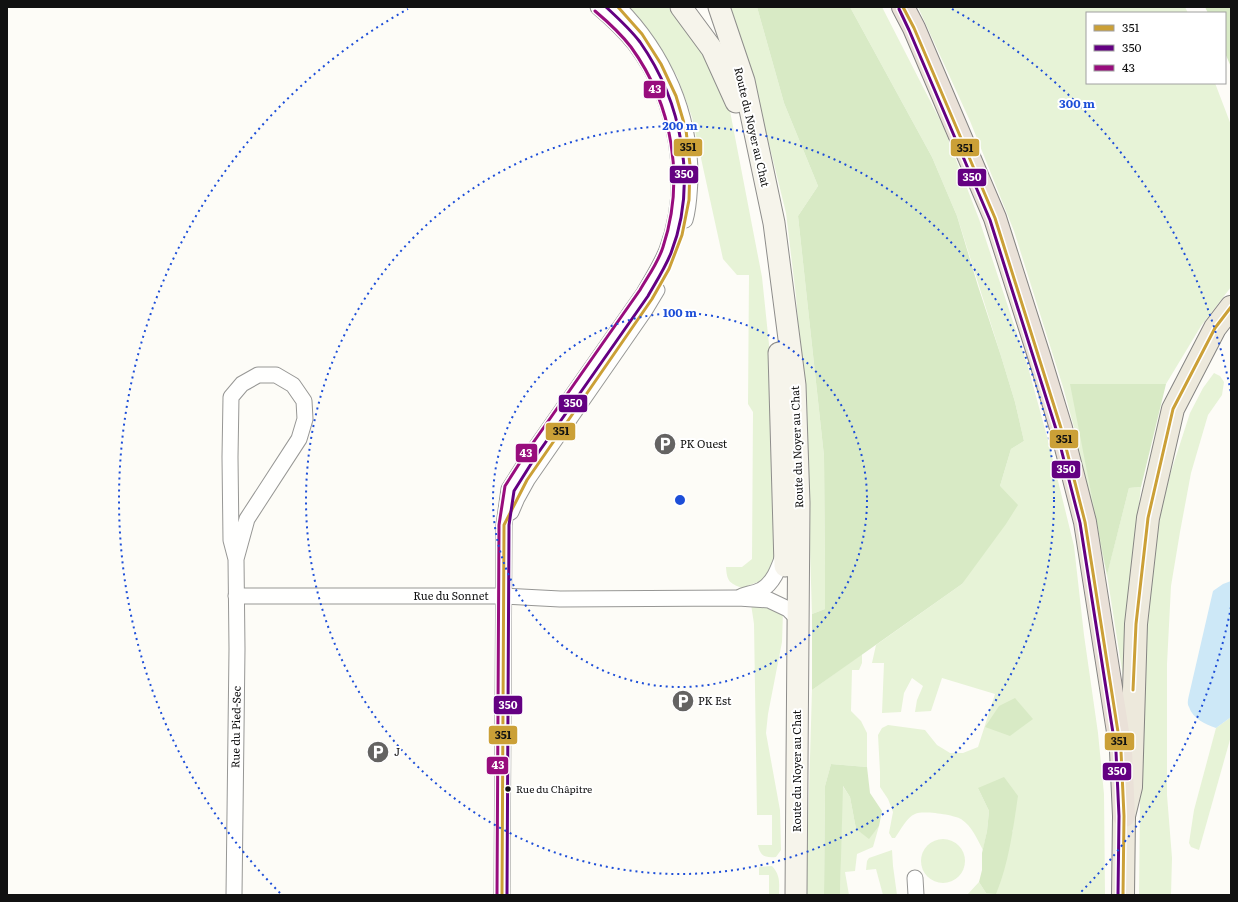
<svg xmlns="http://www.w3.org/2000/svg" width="1238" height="902" font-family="Literata,serif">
<rect width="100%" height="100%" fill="#fdfcf7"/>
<g fill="#e7f3d7">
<path d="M630,7H668L692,31L717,74L730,111L762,277L770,354V436L776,565L763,580L742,588C729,583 727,581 726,567H742L752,559L753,412L748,404L749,275H737L723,259L692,117L677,76L650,33L628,8Z"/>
<polygon points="729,7 757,7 784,103 818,186 798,216 824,456 825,573 825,609 812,614 806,422 796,296 786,213 760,107"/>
<path d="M850,7H882L943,126L979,219L1028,367L1048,440L1074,546L1084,635L1098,733L1104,794L1105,895H967L979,882L986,893L1013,830L978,788L989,811L987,831L983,850C977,839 972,826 961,819C954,815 923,810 915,814C907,817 900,831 895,838H892L889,833L893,812L888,799L880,787V772L878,735L882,728L888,725L925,730L937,745L950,753H963L978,747L995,694L942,678L931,711L915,712L917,700L923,686L912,678L904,693L901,712L882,713L884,663H872L876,645L962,584L1000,486L1011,449L1024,441L1015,402L1001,356L957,216L932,157Z"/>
<polygon points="918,7 1185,7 1188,13 1087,13 1087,83 1215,83 1231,125 1231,287 1201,326 1166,384 1071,384 1107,574 1129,488 1141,487 1125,622 1123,676 1107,575 1075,431 1063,387 1014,231 970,121"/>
<polygon points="1214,373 1220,376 1224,382 1222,395 1208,415 1191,473 1180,532 1171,586 1167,664 1167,795 1172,858 1171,895 1139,895 1141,711 1144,623 1160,517 1169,478 1190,413 1203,388"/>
<path d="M751,604L765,606L783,612L782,642L768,714L766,733L780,810L781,850L776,857C765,858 760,856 758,845H772V815H757L754,624Z"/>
<polygon points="862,654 862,663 859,670 852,670 851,711 861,721 867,733 867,767 831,764 825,786 824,895 806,895 812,690"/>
<polygon points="1231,717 1231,736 1199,850 1191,847 1189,843 1194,810 1216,728"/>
<polygon points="842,785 850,797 856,829 869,838 879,826 873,847 857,854 855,871 845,872 849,895 840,895"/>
<circle cx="943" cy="861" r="22"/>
<polygon points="892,850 893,866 897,895 883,895 876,869 866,870 867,861 869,858"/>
<path d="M772,866C781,876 779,883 779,895H769V875H759V867Z"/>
</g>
<g fill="#d8eac5">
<polygon points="757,7 850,7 932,157 957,216 978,286 1001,356 1015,402 1024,441 1011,449 1000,486 1018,505 1006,524 962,584 812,690 812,614 825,609 825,573 824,456 798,216 818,186 784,103"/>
<polygon points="1205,7 1231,7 1231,67 1225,53 1225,13 1208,13"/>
<polygon points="1070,384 1166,384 1141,487 1129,488 1107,575"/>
<polygon points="1015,698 1033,719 1010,736 985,727 999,706"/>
<polygon points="831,764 867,767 870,793 882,811 879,826 869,839 856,829 850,797 843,786 840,895 824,895 825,786"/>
<path d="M1004,777L1018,796C1013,829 1009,863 996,894L986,893L979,882L982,870V853L987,831L989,811L978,788Z"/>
</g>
<path fill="#cde8f7" d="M1231,581V717L1216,728C1205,724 1193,719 1189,707C1187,704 1188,699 1189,695L1213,591L1223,584Z"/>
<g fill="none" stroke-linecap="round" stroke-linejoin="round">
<g stroke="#979795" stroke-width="17">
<g id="street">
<path d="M618,7C664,53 691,115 690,180C689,194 689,207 685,220"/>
<polyline points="511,512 517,498 527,480 645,310 657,290"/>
<polyline points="236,596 504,596 560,599 738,598 769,600 788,609 798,619"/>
<path d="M742,596C748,594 755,593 761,590C774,583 779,567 784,553"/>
<polyline points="915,878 916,895"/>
<polyline points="234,895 237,649 236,559 231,540 230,457 231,397 242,384 258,375 276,375 293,385 304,401 305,419 299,439 247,519 236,559"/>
<path d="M502,895L504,525L509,489L532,453L644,293C652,279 661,265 667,250C692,182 678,101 635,44C624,30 611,18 598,7"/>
</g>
</g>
<g stroke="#8e8d8b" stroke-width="23">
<g id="secondary">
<polyline points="681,7 712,49 736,102"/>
<polyline points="719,7 744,81 774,223 795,385 799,503 796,895"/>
<polyline points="779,353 785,566"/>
</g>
</g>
<g stroke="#858482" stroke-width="24">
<polyline id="primary" points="1123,895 1124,816 1131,787 1136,624 1148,518 1173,409 1215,328 1231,307"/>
</g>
<g stroke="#858482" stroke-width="24">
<polyline id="highway" points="903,7 914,28 995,218 1040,359 1061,428 1085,522 1121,751 1124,816"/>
</g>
<use href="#street" stroke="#fffffe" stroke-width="15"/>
<use href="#secondary" stroke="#f6f4eb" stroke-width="21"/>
<use href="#primary" stroke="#ede9dc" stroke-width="22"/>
<use href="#highway" stroke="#eae1d8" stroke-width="22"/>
<g stroke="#fff" stroke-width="6">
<g id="bus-1">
<polyline points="903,7 914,28 995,218 1061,428 1085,522 1121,751 1124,816 1123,895"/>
<polyline points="1133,690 1136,624 1148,518 1173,409 1215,328 1231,307"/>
<polyline points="502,895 504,525 527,480 652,299 669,269 682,235 689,200 690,165 686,130 676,96 661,64 642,34 618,7"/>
</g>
</g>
<g stroke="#fff" stroke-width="6">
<g id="bus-2">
<polyline points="899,9 909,30 990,220 1056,429 1080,523 1116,752 1119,816 1118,895"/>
<path d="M507,895L509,525L514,491L536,456L648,296C656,282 665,268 671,253C698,183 682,102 640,42C630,29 618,18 606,7"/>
</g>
</g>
<g stroke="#fff" stroke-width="6">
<path id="bus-3" d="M497,895L499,525L505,486L528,450L640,290C648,276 658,263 663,247C685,180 673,105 631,47C621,34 608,22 595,11"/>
</g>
<use href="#bus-1" stroke="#cba037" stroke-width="3"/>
<use href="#bus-2" stroke="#640082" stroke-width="3"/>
<use href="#bus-3" stroke="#980d7d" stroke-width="3"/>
</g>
<g fill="none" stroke="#1d4ed8" stroke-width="2" stroke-dasharray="2 4">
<circle cx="680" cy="500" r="187"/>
<circle cx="680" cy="500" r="374"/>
<path d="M1231 607A561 561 0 0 1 1080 893M280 893A561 561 0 0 1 408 9M952 9A561 561 0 0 1 1231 393"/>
</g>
<defs>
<g id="parking-disc" transform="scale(1.15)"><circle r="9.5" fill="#646362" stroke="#fff"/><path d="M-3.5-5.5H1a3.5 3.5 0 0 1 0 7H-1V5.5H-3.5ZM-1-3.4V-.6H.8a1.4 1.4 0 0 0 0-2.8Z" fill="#fff"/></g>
</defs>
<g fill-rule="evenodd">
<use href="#parking-disc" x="665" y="444"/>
<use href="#parking-disc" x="683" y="701"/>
<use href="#parking-disc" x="378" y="752"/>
</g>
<circle fill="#111" stroke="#fff" stroke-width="1.5" cx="508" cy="789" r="3.5"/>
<g text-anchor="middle" stroke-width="4" stroke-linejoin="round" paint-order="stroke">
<g font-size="10" fill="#111" stroke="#fff" text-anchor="start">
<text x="516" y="793">Rue du Châpitre</text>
</g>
<g font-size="11" fill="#111" stroke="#fff">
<text transform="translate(752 127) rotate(77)" y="4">Route du Noyer au Chat</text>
<text transform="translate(797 447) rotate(-92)" y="4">Route du Noyer au Chat</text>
<text x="451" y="600">Rue du Sonnet</text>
<text transform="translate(236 727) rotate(-89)" y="4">Rue du Pied-Sec</text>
<text transform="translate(797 771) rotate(-90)" y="4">Route du Noyer au Chat</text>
</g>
<g font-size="11" fill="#111" stroke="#fff" text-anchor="start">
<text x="680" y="448">PK Ouest</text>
<text x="698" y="705">PK Est</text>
<text x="394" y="756">J</text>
</g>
</g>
<circle cx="680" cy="500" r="6" fill="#1d4ed8" stroke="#fff" stroke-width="2"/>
<g font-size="12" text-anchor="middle" font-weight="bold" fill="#1d4ed8" stroke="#fff" stroke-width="4" stroke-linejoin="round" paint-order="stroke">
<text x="1077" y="108">300 m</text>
<text x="680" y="130">200 m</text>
<text x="680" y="317">100 m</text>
</g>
<g stroke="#fff" stroke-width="1.5">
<rect x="643" y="80" width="23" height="19" rx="4" fill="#980d7d"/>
<rect x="673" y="138" width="30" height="19" rx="4" fill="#cba037"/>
<rect x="950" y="138" width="30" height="19" rx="4" fill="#cba037"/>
<rect x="669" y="165" width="30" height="19" rx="4" fill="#640082"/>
<rect x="957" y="168" width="30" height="19" rx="4" fill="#640082"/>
<rect x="558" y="394" width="30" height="19" rx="4" fill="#640082"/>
<rect x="545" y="422" width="31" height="19" rx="4" fill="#cba037"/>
<rect x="1049" y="429" width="30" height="20" rx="4" fill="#cba037"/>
<rect x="515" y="443" width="23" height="20" rx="4" fill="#980d7d"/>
<rect x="1051" y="460" width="30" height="19" rx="4" fill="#640082"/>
<rect x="493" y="695" width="30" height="20" rx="4" fill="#640082"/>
<rect x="488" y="725" width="30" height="20" rx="4" fill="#cba037"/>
<rect x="1104" y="732" width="31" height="19" rx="4" fill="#cba037"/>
<rect x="486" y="756" width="23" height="19" rx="4" fill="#980d7d"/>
<rect x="1102" y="762" width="30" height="19" rx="4" fill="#640082"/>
</g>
<g font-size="11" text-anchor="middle" font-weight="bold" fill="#fff">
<text x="655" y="93">43</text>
<text x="684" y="178">350</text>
<text x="972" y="181">350</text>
<text x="573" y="407">350</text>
<text x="526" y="457">43</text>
<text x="1066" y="473">350</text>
<text x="508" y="709">350</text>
<text x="498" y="769">43</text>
<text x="1117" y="775">350</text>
</g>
<g font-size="11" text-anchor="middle" font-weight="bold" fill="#111">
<text x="688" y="151">351</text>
<text x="965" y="152">351</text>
<text x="561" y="435">351</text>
<text x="1064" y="443">351</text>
<text x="503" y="739">351</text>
<text x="1119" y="745">351</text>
</g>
<rect width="1238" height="902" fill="none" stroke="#111111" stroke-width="16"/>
<rect x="1086" y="12" width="140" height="72" fill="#ffffff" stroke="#a0a0a0"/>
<rect x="1094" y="25" width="20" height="6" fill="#cba037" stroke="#a0a0a0"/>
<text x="1122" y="32" font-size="12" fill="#111111">351</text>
<rect x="1094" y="45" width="20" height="6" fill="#640082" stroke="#a0a0a0"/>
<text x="1122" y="52" font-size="12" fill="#111111">350</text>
<rect x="1094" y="65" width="20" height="6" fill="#980d7d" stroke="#a0a0a0"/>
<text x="1122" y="72" font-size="12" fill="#111111">43</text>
</svg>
